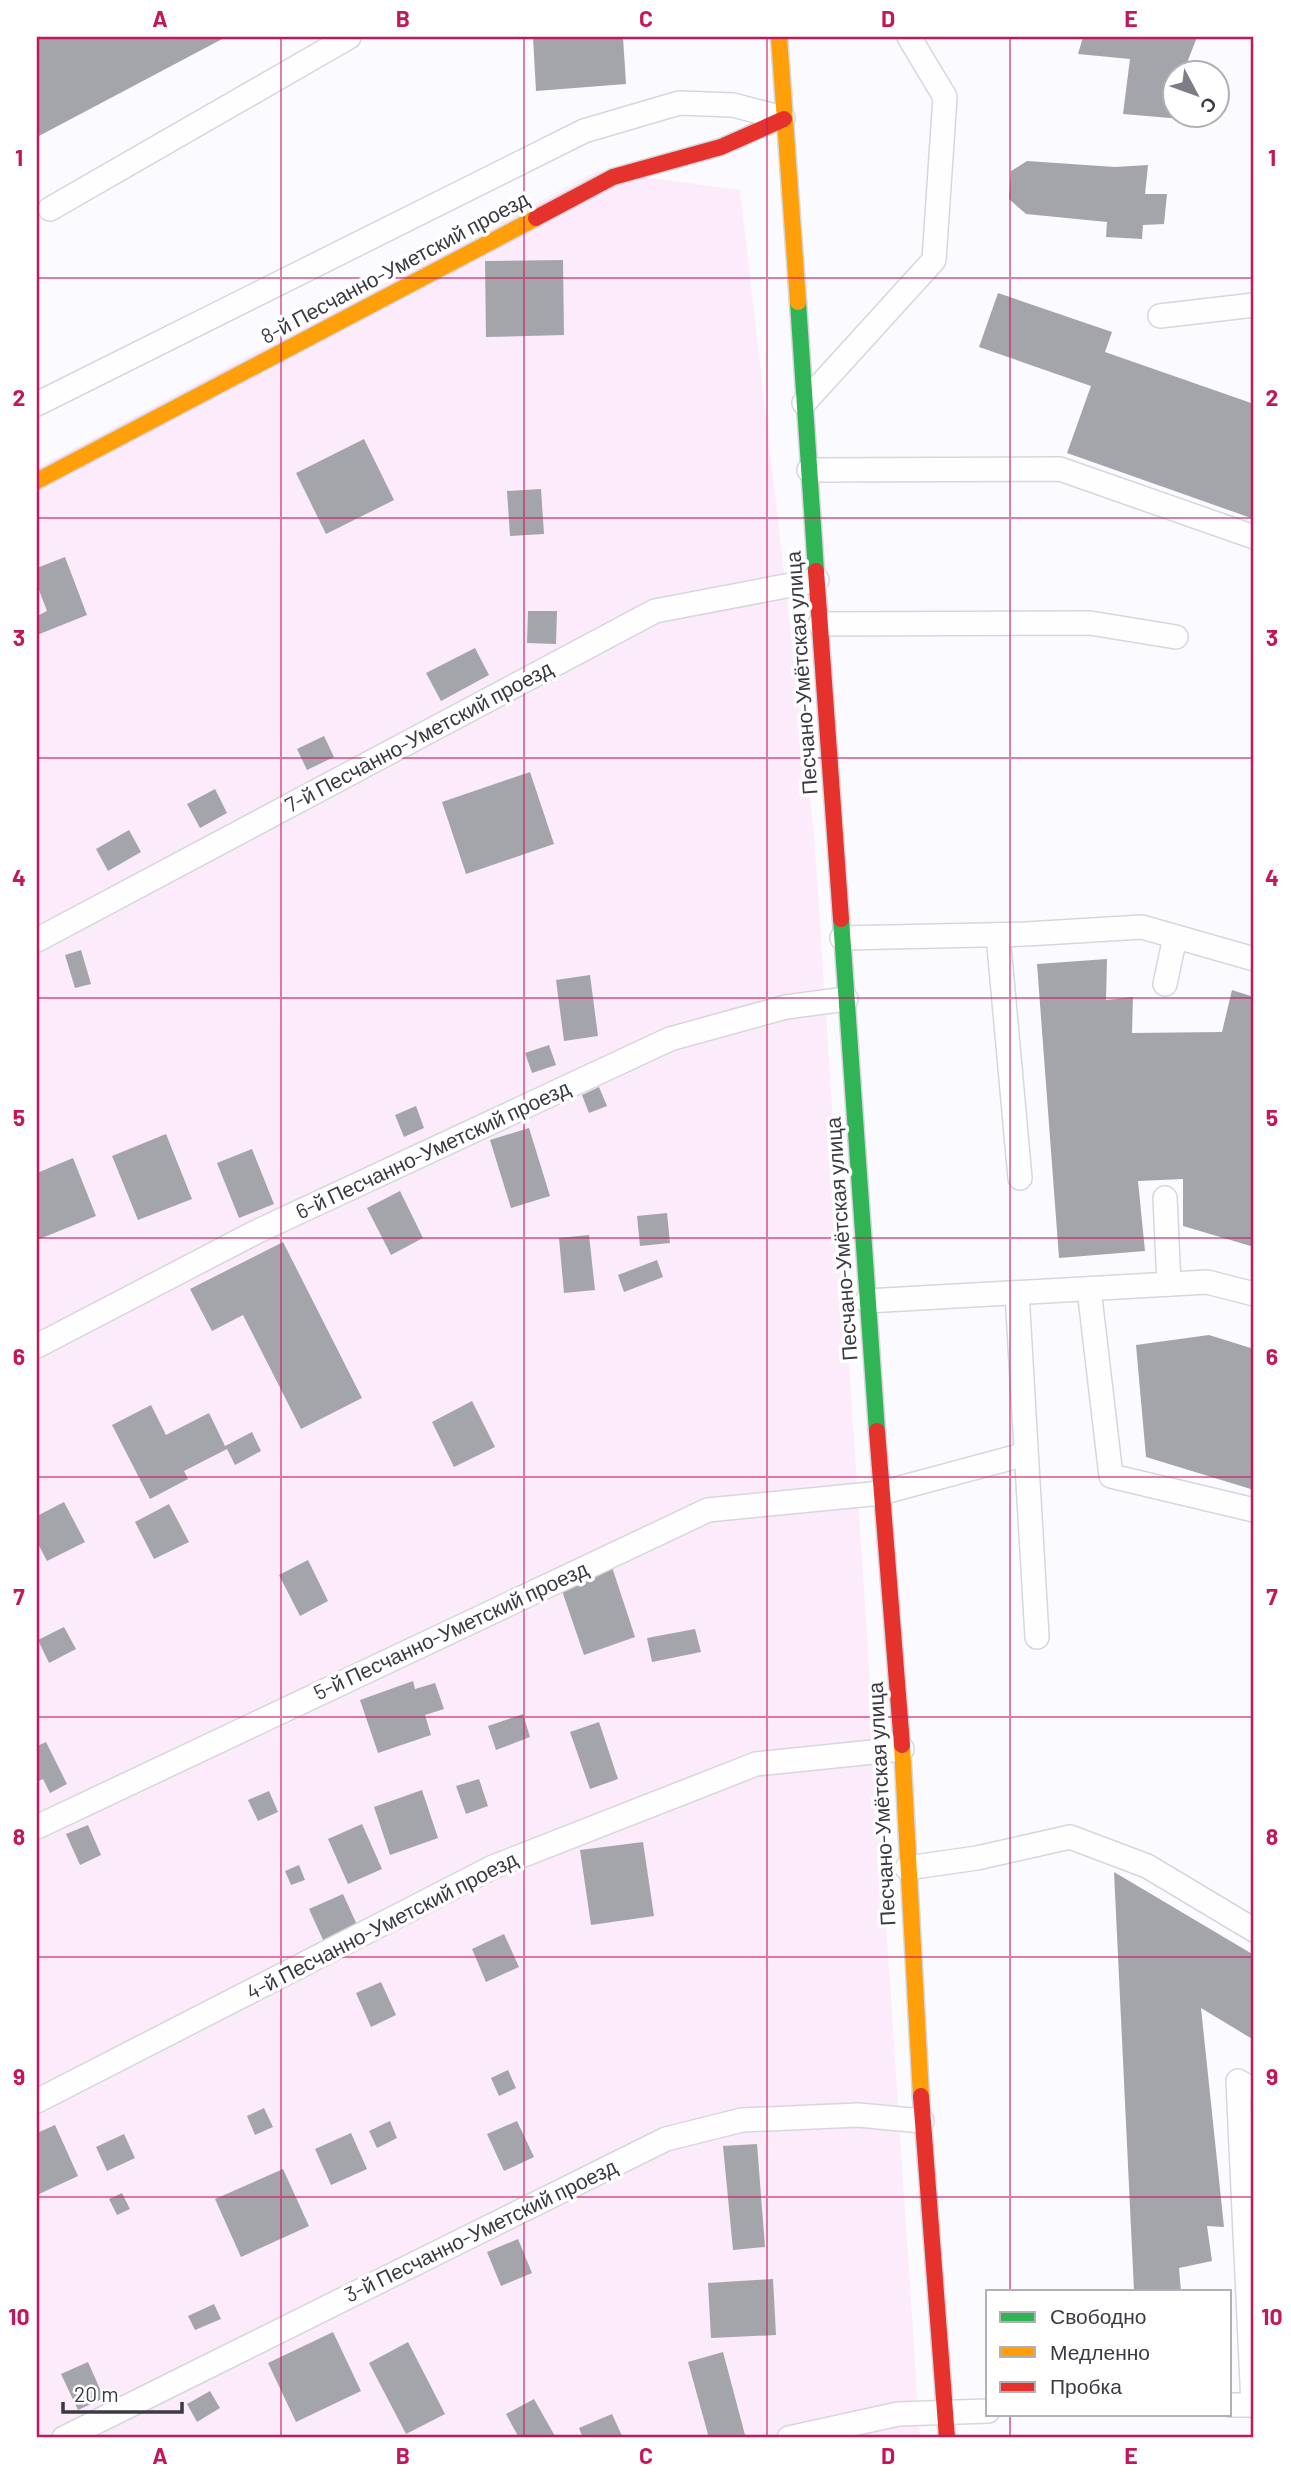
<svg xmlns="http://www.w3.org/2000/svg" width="1291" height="2475" font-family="Barlow,sans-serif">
<rect width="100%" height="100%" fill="#fbfafe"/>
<polygon fill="#fbebfb" points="597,171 740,190 814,835 920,2438 37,2438 37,468"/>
<g fill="#a4a5ab">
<polygon points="37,37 226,37 37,137"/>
<polygon points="533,37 623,37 626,84 536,91"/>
<polygon points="1083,37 1197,37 1187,63 1186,74 1176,74 1176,116 1182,116 1182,119 1123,114 1130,59 1078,54"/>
<polygon points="1027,161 1115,167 1148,165 1145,194 1167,194 1164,224 1143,225 1142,239 1106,237 1107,222 1026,214 1009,199 1011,171"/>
<polygon points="563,260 564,335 486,337 485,261"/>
<polygon points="998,293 1112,332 1105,352 1254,404 1254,519 1067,453 1091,386 979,347"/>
<polygon points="364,439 394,500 326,534 296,473"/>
<polygon points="541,489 544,534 510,536 507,491"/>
<polygon points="65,557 87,615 37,635 37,616 47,611 37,585 37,568"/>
<polygon points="528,611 557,611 556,644 527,643"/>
<polygon points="475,648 489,675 441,701 426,673"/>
<polygon points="324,736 334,757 307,770 297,749"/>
<polygon points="530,772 554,844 466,874 442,802"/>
<polygon points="215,789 227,813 200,828 187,804"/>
<polygon points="129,830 141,852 108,871 96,849"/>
<polygon points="81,950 91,984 75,988 65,955"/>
<polygon points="1107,959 1106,1000 1133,997 1132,1033 1222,1032 1232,990 1254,997 1254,1247 1183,1226 1183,1179 1138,1181 1145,1251 1059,1258 1037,964"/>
<polygon points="590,975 598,1036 564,1041 556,980"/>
<polygon points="549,1045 556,1065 532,1073 525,1053"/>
<polygon points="599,1087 607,1106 589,1113 582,1095"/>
<polygon points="416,1106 424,1128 404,1137 395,1115"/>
<polygon points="529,1128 550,1196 511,1208 490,1140"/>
<polygon points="166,1134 192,1199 138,1220 112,1156"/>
<polygon points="252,1149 274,1204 239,1218 217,1163"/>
<polygon points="73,1158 96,1216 37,1240 37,1173"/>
<polygon points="400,1191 423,1238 391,1255 367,1208"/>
<polygon points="667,1213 670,1243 640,1246 637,1216"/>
<polygon points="589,1235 595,1290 564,1293 559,1238"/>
<polygon points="283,1242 362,1398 301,1429 243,1315 212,1331 190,1289"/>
<polygon points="657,1260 663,1277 624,1292 618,1275"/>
<polygon points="1209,1335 1254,1349 1254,1490 1146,1457 1136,1345"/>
<polygon points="472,1401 495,1447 454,1467 432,1422"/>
<polygon points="151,1405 166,1435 209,1413 225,1446 252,1432 261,1451 235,1465 227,1449 184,1471 188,1479 150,1499 112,1425"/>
<polygon points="64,1502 85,1542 47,1561 37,1542 37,1516"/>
<polygon points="169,1504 189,1542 154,1559 135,1522"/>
<polygon points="308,1560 328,1601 300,1616 279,1575"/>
<polygon points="612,1567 635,1637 584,1655 560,1585"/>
<polygon points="64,1627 76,1649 49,1663 38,1640"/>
<polygon points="695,1629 701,1652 652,1662 647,1638"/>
<polygon points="413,1681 415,1689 435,1683 444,1709 425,1715 431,1735 378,1753 360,1700"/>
<polygon points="523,1714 530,1737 496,1750 488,1726"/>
<polygon points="599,1722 618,1779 590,1789 570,1732"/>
<polygon points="46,1742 67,1784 50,1793 43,1779 37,1782 37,1746"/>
<polygon points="479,1779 488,1806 466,1814 456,1786"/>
<polygon points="422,1790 438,1838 390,1855 374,1807"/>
<polygon points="269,1791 278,1812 258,1821 248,1800"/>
<polygon points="362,1824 382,1869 348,1884 328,1839"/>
<polygon points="88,1825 101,1855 80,1865 66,1834"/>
<polygon points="643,1842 654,1916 591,1925 580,1850"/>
<polygon points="299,1865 305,1880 291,1885 285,1871"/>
<polygon points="1114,1872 1254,1955 1254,2040 1201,2008 1224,2227 1207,2226 1212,2261 1179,2268 1181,2291 1134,2291"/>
<polygon points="343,1894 358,1927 324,1942 309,1909"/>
<polygon points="504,1934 519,1967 486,1982 472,1949"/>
<polygon points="381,1982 396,2015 371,2027 356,1993"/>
<polygon points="508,2070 516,2088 499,2096 491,2078"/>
<polygon points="264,2108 273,2127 255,2135 247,2116"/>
<polygon points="390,2121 397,2138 377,2148 369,2131"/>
<polygon points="517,2121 534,2157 504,2171 487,2134"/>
<polygon points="55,2125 78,2176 37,2195 37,2133"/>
<polygon points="351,2133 367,2169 331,2185 315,2149"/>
<polygon points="124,2134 135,2158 107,2171 96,2147"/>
<polygon points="757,2144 765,2247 733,2250 723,2146"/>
<polygon points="283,2169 309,2226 241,2257 215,2199"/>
<polygon points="122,2193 130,2209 117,2215 109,2199"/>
<polygon points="518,2239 532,2273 501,2286 487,2252"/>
<polygon points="773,2279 776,2335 711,2338 708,2283"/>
<polygon points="214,2304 221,2319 195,2330 188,2316"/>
<polygon points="333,2332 361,2391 296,2422 268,2363"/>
<polygon points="408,2342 445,2414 406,2434 369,2363"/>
<polygon points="723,2352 745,2435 734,2438 709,2438 688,2362"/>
<polygon points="88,2362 104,2398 78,2410 61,2374"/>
<polygon points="210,2391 220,2408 197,2422 187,2404"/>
<polygon points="534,2399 556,2438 519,2438 506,2414"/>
<polygon points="612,2414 623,2438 583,2438 579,2428"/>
</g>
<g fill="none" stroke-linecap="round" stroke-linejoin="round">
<g stroke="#d7d6de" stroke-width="26">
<g id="lane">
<polyline points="50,209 349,37"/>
<polyline points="1160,316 1254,305"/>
<polyline points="804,403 934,260 945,97 909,37"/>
<polyline points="37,404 584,131 679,103 733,105 783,118"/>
<polyline points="809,470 1060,469 1254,537"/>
<polyline points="820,624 1090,623 1176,637"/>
<polyline points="998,935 1020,1178"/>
<polyline points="842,938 1026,934 1142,927 1254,959"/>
<polyline points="37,940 655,611 817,580"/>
<polyline points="1165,984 1175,937"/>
<polyline points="1165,1198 1169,1284"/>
<polyline points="1089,1289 1111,1476 1254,1510"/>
<polyline points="1017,1293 1037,1637"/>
<polyline points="867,1301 1207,1282 1254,1294"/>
<polyline points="37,1346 256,1232 670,1039 786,1007 846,999"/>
<polyline points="37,1827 708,1510 881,1493 1026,1454"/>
<polyline points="907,1868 977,1858 1070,1837 1147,1866 1254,1930"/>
<polyline points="37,2101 493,1867 756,1764 902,1749"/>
<polyline points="1230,2405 1253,2405 1238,2081 1254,2090"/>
<polyline points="64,2438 666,2139 742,2120 858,2115 922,2121"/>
<polyline points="789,2438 898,2414 988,2411"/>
</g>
</g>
<g stroke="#d7d6de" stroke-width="19">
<g id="fast">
<polyline points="798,302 816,571"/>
<polyline points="841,919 877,1431"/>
</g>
</g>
<g stroke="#d7d6de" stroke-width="19">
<g id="slow">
<polyline points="779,37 798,302"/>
<polyline points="37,481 536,218"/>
<polyline points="902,1745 921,2096"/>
</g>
</g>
<g stroke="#d7d6de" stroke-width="19">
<g id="jam">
<polyline points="536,218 613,177 721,147 784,119"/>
<polyline points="816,571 841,919"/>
<polyline points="877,1431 902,1745"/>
<polyline points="921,2096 947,2438"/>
</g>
</g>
<use href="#lane" stroke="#fefeff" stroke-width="23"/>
<use href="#fast" stroke="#30b455" stroke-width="16"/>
<use href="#slow" stroke="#ff9f0a" stroke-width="16"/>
<use href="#jam" stroke="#e5322d" stroke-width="16"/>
</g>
<path fill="none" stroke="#c2185b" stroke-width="2" stroke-opacity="0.55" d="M281,37V2438M524,37V2438M767,37V2438M1010,37V2291M37,278H1254M37,518H1254M37,758H1254M37,998H1254M37,1238H1254M37,1477H1254M37,1717H1254M37,1957H1254M37,2197H1254M1010,2414V2438"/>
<g text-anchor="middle" stroke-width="7" stroke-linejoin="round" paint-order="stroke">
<g font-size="21" fill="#3b3a44" stroke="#fff">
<text transform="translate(395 268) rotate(-28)" y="7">8-й Песчанно-Уметский проезд</text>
<text transform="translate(802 673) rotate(-94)" y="7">Песчано-Умётская улица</text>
<text transform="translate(419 737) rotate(-28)" y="7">7-й Песчанно-Уметский проезд</text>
<text transform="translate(433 1150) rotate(-25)" y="7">6-й Песчанно-Уметский проезд</text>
<text transform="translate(842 1239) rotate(-94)" y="7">Песчано-Умётская улица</text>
<text transform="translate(451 1631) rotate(-25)" y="7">5-й Песчанно-Уметский проезд</text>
<text transform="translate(882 1804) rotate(-93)" y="7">Песчано-Умётская улица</text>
<text transform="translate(382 1926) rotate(-27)" y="7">4-й Песчанно-Уметский проезд</text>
<text transform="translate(481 2231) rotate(-26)" y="7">3-й Песчанно-Уметский проезд</text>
</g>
</g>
<rect width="1291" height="2475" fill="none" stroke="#ffffff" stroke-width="77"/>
<rect x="986" y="2290" width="245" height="126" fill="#ffffff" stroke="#b1b0b4" stroke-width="2"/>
<rect x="1000" y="2312" width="35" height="10" fill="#30b455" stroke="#b1b0b4" stroke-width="2"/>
<text x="1050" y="2324" font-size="21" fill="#3b3a44">Свободно</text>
<rect x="1000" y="2347" width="35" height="10" fill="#ff9f0a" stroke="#b1b0b4" stroke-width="2"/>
<text x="1050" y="2360" font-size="21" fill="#3b3a44">Медленно</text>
<rect x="1000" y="2382" width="35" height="10" fill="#e5322d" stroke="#b1b0b4" stroke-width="2"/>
<text x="1050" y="2394" font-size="21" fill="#3b3a44">Пробка</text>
<g transform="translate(1196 94) rotate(131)"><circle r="33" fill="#ffffff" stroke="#b1b0b4" stroke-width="2"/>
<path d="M0-5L12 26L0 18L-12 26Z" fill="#7e7d85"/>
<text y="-10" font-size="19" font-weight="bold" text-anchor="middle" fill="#3b3a44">С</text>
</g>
<path d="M63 2402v10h119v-10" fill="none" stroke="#3b3a44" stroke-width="3.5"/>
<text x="74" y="2402" font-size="21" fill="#3b3a44" stroke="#ffffff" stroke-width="5" paint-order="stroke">20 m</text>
<rect x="38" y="38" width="1214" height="2398" fill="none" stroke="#c2185b" stroke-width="2.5"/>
<g font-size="23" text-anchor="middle" font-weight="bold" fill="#c2185b">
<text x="160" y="27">A</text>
<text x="403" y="27">B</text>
<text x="646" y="27">C</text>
<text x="888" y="27">D</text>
<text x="1131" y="27">E</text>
<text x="19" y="166">1</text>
<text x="1272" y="166">1</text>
<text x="19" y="406">2</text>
<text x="1272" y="406">2</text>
<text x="19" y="646">3</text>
<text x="1272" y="646">3</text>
<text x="19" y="886">4</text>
<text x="1272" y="886">4</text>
<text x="19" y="1126">5</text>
<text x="1272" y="1126">5</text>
<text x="19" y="1365">6</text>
<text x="1272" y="1365">6</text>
<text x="19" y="1605">7</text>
<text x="1272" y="1605">7</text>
<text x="19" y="1845">8</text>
<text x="1272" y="1845">8</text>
<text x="19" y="2085">9</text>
<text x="1272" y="2085">9</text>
<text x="19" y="2325">10</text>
<text x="1272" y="2325">10</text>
<text x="160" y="2464">A</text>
<text x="403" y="2464">B</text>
<text x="646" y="2464">C</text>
<text x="888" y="2464">D</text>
<text x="1131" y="2464">E</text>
</g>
</svg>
